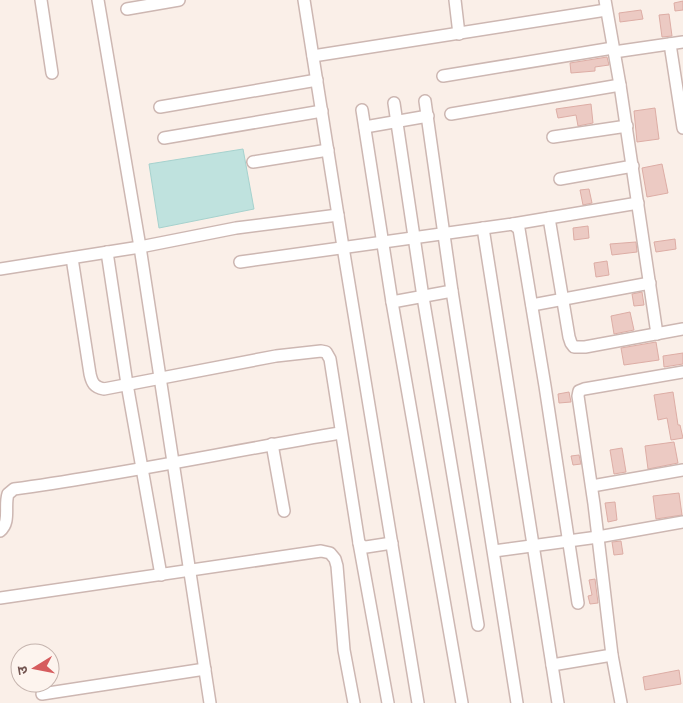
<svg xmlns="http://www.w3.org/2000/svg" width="683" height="703" font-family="'Archivo Narrow','Noto Sans Devanagari',sans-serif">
<rect width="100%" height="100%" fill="#faefe8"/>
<polygon fill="#bfe2de" stroke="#a6d2ce" points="243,149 254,209 159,228 149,164"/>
<g fill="#eccac3" stroke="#ddada5">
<polygon points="683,1 683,10 675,11 674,3"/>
<polygon points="641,10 643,19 620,22 619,13"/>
<polygon points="669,14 672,36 662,37 659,15"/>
<polygon points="607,57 609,65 595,67 595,71 571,73 570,63"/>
<polygon points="591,104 593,123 578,126 576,115 558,118 556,109"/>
<polygon points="655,108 659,139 637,142 634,111"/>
<polygon points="662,164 668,193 647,197 642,168"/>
<polygon points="589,189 592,203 583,205 580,190"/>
<polygon points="588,226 589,238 574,240 573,228"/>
<polygon points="675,239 676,249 656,252 654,242"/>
<polygon points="636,242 637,252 612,255 610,244"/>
<polygon points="607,261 609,275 596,277 594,263"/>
<polygon points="642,292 644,305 634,306 632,294"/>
<polygon points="630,312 634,330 614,334 611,316"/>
<polygon points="656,342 659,360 624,365 621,348"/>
<polygon points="683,353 683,364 664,367 663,356"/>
<polygon points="569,392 571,402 559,403 558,394"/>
<polygon points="673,392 678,425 680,425 683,438 671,440 667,418 658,420 654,395"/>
<polygon points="674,442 678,463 648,469 645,446"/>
<polygon points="622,448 626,472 614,474 610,450"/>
<polygon points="579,455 581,464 573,465 571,456"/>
<polygon points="679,493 682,515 656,519 653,496"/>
<polygon points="615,502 617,520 608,522 605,503"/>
<polygon points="621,541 623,554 614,555 612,542"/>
<polygon points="595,579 598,603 590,604 588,596 592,595 589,580"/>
<polygon points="679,670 681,684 645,690 643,677"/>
</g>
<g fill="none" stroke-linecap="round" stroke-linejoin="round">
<g stroke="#cdb7b2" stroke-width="14">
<g id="street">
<polyline points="41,0 52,73"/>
<polyline points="98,0 140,247 210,703"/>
<polyline points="304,0 343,247 418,703"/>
<polyline points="455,0 459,34"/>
<polyline points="605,0 620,85 657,334"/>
<polyline points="127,9 179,0"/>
<polyline points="670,44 683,128"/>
<polyline points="614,52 683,42"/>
<polyline points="313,56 606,10"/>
<polyline points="443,76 613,48"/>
<polyline points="425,101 452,291 517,703"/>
<polyline points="394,103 423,297 478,625"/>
<polyline points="160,107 317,80"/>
<polyline points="362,110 392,302 462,703"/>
<polyline points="451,114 620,85"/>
<polyline points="365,127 428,116"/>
<polyline points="553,137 627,126"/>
<polyline points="164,138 322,111"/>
<polyline points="253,162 328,150"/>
<polyline points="560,179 633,166"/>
<polyline points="549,218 569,337 571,343 574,347 585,347 683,329"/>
<polyline points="513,224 638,203"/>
<polyline points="483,228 558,703"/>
<polyline points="107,252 127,384 161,575"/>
<path d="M72,258L90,374C92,383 94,387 104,389L276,356L321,351L326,352L330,359L359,543L362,546L366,547L392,543"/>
<polyline points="240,262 513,224 519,229 545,386 578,603"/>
<polyline points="0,269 140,247 236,228 338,215"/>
<polyline points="392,302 452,291"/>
<polyline points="532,305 650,283"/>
<polyline points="272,444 284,511"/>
<polyline points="592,486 683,470"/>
<path d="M0,531C11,522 4,506 8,494L14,489C124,474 231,451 340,433"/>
<polyline points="359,543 388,703"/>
<polyline points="494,551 598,537 683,522"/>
<polyline points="0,598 321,551 330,553 335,559 337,566 344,650 354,703"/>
<polyline points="552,665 612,655"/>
<polyline points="42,694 205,669"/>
<polyline points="621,703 612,655 594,504 578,396 579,391 584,389 683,372"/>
</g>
</g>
<use href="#street" stroke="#fff" stroke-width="11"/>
</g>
<g transform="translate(35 668) rotate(260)"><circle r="24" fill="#fdf4ee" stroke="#c5b4ae"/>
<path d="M0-4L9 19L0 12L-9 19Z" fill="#d65c5e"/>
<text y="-8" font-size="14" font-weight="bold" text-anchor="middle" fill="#71534f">उ</text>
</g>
</svg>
